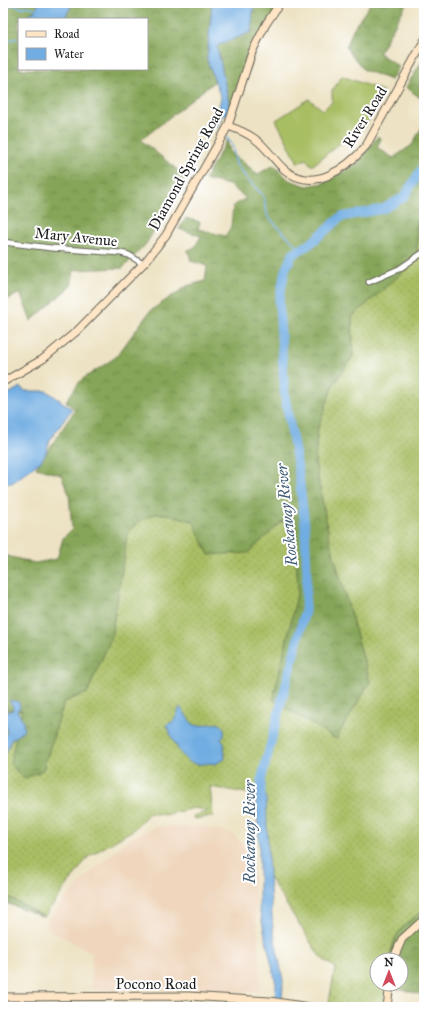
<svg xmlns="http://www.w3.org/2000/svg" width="427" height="1010" font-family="'IM FELL Great Primer',serif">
<defs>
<pattern id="grass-dots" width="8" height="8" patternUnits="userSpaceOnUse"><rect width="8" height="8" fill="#a8be63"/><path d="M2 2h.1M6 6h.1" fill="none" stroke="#90a355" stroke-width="1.8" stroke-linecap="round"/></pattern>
<pattern id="forest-crowns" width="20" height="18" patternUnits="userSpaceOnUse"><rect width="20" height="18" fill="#86a559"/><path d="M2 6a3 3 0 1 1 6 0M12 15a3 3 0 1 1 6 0" fill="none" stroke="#6d8649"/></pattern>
</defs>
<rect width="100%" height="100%" fill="#fff"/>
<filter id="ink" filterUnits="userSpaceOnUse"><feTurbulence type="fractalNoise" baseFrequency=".025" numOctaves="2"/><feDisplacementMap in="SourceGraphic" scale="8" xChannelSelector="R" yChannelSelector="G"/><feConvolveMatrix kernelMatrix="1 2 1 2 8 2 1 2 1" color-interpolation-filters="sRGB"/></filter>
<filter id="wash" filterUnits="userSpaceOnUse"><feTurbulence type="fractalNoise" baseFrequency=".012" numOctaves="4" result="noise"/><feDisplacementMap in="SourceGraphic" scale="16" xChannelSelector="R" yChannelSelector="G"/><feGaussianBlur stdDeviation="0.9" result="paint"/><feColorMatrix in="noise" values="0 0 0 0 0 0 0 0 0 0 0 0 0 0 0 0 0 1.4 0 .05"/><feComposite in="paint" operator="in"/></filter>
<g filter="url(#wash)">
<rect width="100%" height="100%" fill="#ede3c4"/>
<polygon fill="#efd6bc" points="200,826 231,833 245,846 254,878 261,986 258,992 91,990 92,953 45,927 51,915 96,867 131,838 155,827"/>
<path fill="url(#grass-dots)" stroke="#626d40" d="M424,210V910C402,926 394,932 390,960H377V984H387L384,1007H328L335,968L320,957L269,877L265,796L210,787L213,816L194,819L193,816L208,811L194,808L164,815L149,813L133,830L88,857L44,917L3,894V709L22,710L43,770L64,702L87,693L111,638L128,531C134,527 140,518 147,516C179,505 221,538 248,553L282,521H295L298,591L273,700L370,682L330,542L315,462L317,432L333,385L353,356L352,317L417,259V224Z"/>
<g fill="url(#forest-crowns)" stroke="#51603a">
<polygon points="3,3 39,3 39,5 26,19 19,19 19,69 147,69 147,19 64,19 73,3 212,3 207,60 215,81 141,140 186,177 146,244 123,268 74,270 71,286 31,321 20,293 3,302"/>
<polygon points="254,3 282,3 261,34 232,114 227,115 230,108 217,46 251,32"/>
<polygon points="371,3 407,3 379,53 399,67 391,80 364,70 346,48 353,29"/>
<polygon points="424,58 424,101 406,87"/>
<path d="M424,123V210L417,224V259L352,317L353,356L333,385L317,432L315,462L330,542L370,682L336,739L273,700L298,591L295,521H282L248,553L209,555L193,521C159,512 156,507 128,532L111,638L87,693L64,702L43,770L24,779L10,764L22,710L3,709V593L6,578H3V555L35,563L57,559L63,538L72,529L69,494L61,475L36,468L75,410L66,401L81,380L116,357L150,311L187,286L205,281L207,266L191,261L188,250L195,247L201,236L179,229L186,218L200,222L198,229L225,236L231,227L233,206L246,198L229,185L205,179L227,140L230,152L258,174L274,165L289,180L307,186L323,183L357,164L378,136L381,139L377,147L393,158L412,145Z"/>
<polygon points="3,894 44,917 3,902"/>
<path d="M424,910V995L386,986L387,984H401V960H390C394,932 402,926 424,910Z"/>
</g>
<polygon fill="#a8be63" stroke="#626d40" points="342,76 383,91 364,129 360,127 312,166 306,159 298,163 276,120 309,99 323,110 332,102 332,91"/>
<g fill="#71ade2" stroke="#46647f">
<polygon points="39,3 73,3 64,19 50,19 51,16 47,19 26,19 30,13 34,12"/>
<polygon points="212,3 254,3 251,32 217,46 230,108 227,115 223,115 217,125 214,125 221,98 207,60"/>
<polygon points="20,387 25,391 47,391 72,409 50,440 45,455 40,462 12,483 4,483 3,397"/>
<polygon points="9,700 19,702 20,707 17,711 23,720 24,730 11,740 5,755 3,736 7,733 3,713 13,710 13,707"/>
<path d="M180,707C185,712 188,720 193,724C201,730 222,716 224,730C225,734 224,736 221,739L224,743L225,759L215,764C208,762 203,765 196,764C180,762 173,737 166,725L174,721Z"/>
<polygon points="255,795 266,796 269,877 273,929 283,980 282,1007 274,1007 276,984 259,908 259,841"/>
</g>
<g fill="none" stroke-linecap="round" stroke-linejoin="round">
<g stroke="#71ade2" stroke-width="1.5">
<polyline points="3,15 11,4 22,8 27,6 36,9"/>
<polyline points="3,42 18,38"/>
<polyline points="217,125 222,132"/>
<polyline points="225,136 232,144 236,164 248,180 263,195 268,217 300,249"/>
</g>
<polyline stroke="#71ade2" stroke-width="9" points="261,807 261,781 305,611 307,574 305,525 298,468 285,397 281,335 279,302 285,270 293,254 310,244 341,217 383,209 404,197 424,165"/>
</g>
</g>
<g filter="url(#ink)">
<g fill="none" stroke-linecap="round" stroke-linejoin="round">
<g stroke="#656257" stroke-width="7">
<g id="street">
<polyline points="3,242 51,248 121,253 129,255 143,264"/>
<polyline points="369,282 399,269 424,252"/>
</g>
</g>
<g stroke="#656257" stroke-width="9">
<g id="secondary">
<path d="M228,126C237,129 247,133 255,139C267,147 274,161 285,170C313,193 346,169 366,146L424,41"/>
<polyline points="3,382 43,359 77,331 146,261 166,235 228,126 252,52 266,24 280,3"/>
<polyline points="393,960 402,939 424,919"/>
<polyline points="3,997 188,996 270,1001 309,1007"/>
<polyline points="387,1007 390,984"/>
</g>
</g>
<use href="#street" stroke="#fff" stroke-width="5"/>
<use href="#secondary" stroke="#fde5c5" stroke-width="7"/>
</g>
</g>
<g text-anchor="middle" stroke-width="4" stroke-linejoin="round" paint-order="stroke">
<g font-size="15" fill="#1c1c1c" stroke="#fff">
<text transform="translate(365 117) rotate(-58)" y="5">River Road</text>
<text transform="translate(186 169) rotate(-61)" y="5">Diamond Spring Road</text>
<text transform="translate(76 237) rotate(6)" y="5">Mary Avenue</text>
<text x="156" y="989">Pocono Road</text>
</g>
<g font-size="16" font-style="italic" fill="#425d75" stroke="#fff">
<text transform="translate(286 515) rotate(-96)" y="6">Rockaway River</text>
<text transform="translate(249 832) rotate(-90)" y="6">Rockaway River</text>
</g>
</g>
<rect width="427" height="1010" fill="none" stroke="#fff" stroke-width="16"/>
<rect x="18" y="18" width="130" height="52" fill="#ffffff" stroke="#a4a4a4"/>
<rect x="26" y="31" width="20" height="6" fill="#fde5c5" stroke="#a4a4a4"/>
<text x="54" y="38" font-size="12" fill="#1c1c1c">Road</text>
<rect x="26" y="48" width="20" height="12" fill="#71ade2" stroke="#a4a4a4"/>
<text x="54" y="58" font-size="12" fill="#1c1c1c">Water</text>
<g transform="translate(389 972)"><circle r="19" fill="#ffffff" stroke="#a4a4a4"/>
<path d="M0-3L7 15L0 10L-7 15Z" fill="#d1495b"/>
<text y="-6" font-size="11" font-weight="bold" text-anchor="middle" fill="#1c1c1c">N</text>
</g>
</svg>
